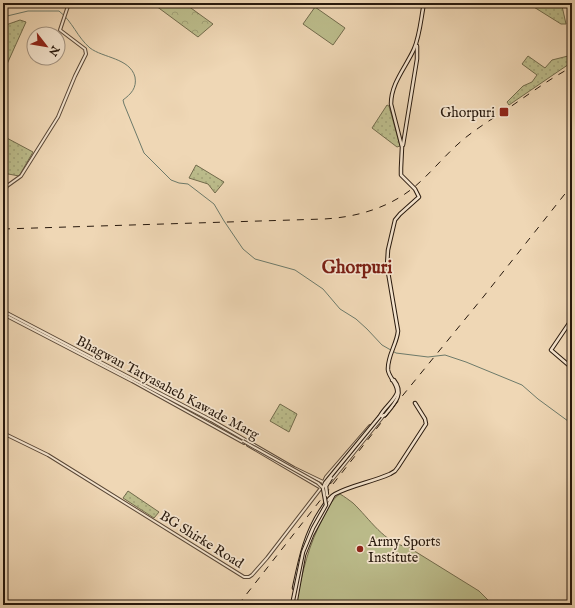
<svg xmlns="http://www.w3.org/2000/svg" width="575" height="608" font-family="'IM FELL English',serif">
<defs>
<pattern id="green-dots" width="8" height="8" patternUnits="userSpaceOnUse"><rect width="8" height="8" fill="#bcbd8c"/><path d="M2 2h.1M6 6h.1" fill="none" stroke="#a2a278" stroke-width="1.8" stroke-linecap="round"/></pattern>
<pattern id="forest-crowns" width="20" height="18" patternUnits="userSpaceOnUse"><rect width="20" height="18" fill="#bcbd8c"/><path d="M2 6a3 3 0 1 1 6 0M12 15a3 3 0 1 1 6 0" fill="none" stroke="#a2a278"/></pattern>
</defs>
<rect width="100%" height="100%" fill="#efd7b5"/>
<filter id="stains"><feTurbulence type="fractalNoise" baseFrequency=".005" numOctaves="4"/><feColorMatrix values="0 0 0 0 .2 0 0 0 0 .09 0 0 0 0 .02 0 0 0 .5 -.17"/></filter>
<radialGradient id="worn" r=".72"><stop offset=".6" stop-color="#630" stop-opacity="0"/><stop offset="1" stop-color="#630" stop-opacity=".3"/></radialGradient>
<g fill="url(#green-dots)" stroke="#726b4c">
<polygon points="523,3 563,3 562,6 566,24 561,24 529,4"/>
<polygon points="20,20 26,22 3,73 3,26"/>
<polygon points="572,55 572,62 509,105 507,102 523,86 532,82 537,75 522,64 528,56 545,68 552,60"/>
<polygon points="387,105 389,106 400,146 397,147 372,128"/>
<polygon points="3,136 33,152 19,176 3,173"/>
<polygon points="196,165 224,182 215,193 208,184 189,178"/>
<polygon points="280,404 297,414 289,432 270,421"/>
<polygon points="128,491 159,512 154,518 123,498"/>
</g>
<polygon fill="url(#forest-crowns)" stroke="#726b4c" points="152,3 184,3 213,24 198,37"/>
<g fill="#bcbd8c" stroke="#726b4c">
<polygon points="315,7 345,28 333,45 303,24"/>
<path d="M340,494C345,497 349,500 353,503C369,518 385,544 408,547L479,591L493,605H299L296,603C303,570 308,546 324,516C328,508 332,499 340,494Z"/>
</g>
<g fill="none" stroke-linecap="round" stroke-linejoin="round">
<path stroke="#6d7a6a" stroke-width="1" d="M3,17L28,11H59C73,22 77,37 90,48C103,58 130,58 135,77C137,88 131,94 123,100L124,104L144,153L171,180L179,183L188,184L214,204L224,221L243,249L255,259L295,270L323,289L340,309L356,319L367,329L382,345L396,353L428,357L445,355L466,362L522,385L538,399L572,424"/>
<g stroke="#5a4837" stroke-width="4">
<g id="tertiary">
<polyline points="3,195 7,186 21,176 58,117 75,76 86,54 85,49 60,30 69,3"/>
<polyline points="3,311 211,420 294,468 323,482"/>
<polyline points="3,314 132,381 244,443"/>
<polyline points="3,433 48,455 244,577 249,577 252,575 267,558 321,488 326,477 370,426"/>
<polyline points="248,445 321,488"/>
<polyline points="330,482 384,415"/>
</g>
</g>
<g stroke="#28190d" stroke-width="4.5">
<g id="secondary">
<polyline points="403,145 417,59 417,46"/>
<polyline points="572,319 551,350 572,368"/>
<path d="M380,416C384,408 394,401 397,393C399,385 389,378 388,370C387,356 397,344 398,331L387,266L388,250L395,220L400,214L419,197L415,189L401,175V168L402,147L391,104C391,83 406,67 414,49C420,35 421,18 424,3"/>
<path d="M382,416L385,415C394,404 405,394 394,380H392"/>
<path d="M294,588C300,560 305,534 321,510C325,504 328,498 335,494C352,485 372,482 390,474L395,471L398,467L426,424L425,419L415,403"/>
<polyline points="295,605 304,555 312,535 333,496"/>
</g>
</g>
<use href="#tertiary" stroke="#f5e5cf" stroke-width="2"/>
<use href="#secondary" stroke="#f5e5cf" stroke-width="2.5"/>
<g stroke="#28190d" stroke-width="1" stroke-dasharray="7 7" stroke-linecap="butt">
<path d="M3,229L324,219C360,217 395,206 421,181C436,167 449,151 465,138C480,126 497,116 513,105C532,92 551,78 572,67"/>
<polyline points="238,605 399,400 484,296 572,185"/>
</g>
<g stroke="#5a4837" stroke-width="4" stroke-linecap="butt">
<polyline id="tertiary-bridge" points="243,441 318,483 323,488"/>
</g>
<g stroke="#28190d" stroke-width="4.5" stroke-linecap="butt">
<g id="secondary-bridge">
<polyline points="327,495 326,486 331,478"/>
<polyline points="292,605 303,552 313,528 326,505 323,488 325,483 380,416"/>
</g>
</g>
<use href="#tertiary-bridge" stroke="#f5e5cf" stroke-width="2"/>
<use href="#secondary-bridge" stroke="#f5e5cf" stroke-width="2.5"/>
</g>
<g fill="#8f2418" stroke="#f5e5cf" stroke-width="1.5">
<rect x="499" y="107" width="10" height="10" rx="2"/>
<circle cx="360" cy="549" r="4"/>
</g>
<g text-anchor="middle" stroke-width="3.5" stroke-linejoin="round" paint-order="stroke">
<g font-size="14" fill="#28190d" stroke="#f5e5cf" text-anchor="end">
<text x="495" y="117">Ghorpuri</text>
<text x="368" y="546" text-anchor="start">Army Sports<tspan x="368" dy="16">Institute</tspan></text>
</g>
<g font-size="14" fill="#28190d" stroke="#f5e5cf">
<text transform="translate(168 387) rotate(28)" y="5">Bhagwan Tatyasaheb Kawade Marg</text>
<text transform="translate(202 539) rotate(32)" y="5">BG Shirke Road</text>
</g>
<g font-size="18" font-weight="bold" fill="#7a1f14" stroke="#f5e5cf">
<text x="357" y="273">Ghorpuri</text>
</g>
</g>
<rect width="575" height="608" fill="none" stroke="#efd7b5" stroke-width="16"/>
<rect x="4" y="4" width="567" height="600" fill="none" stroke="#28190d" stroke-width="2"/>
<rect x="8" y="8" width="559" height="592" fill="none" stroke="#28190d"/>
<g transform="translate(46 46) rotate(121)"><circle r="19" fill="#f5e5cf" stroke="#a39381"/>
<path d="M0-3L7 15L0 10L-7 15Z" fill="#8f2418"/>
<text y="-6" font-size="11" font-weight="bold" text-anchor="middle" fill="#28190d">N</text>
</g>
<rect width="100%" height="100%" filter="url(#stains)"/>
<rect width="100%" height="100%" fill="url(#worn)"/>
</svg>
